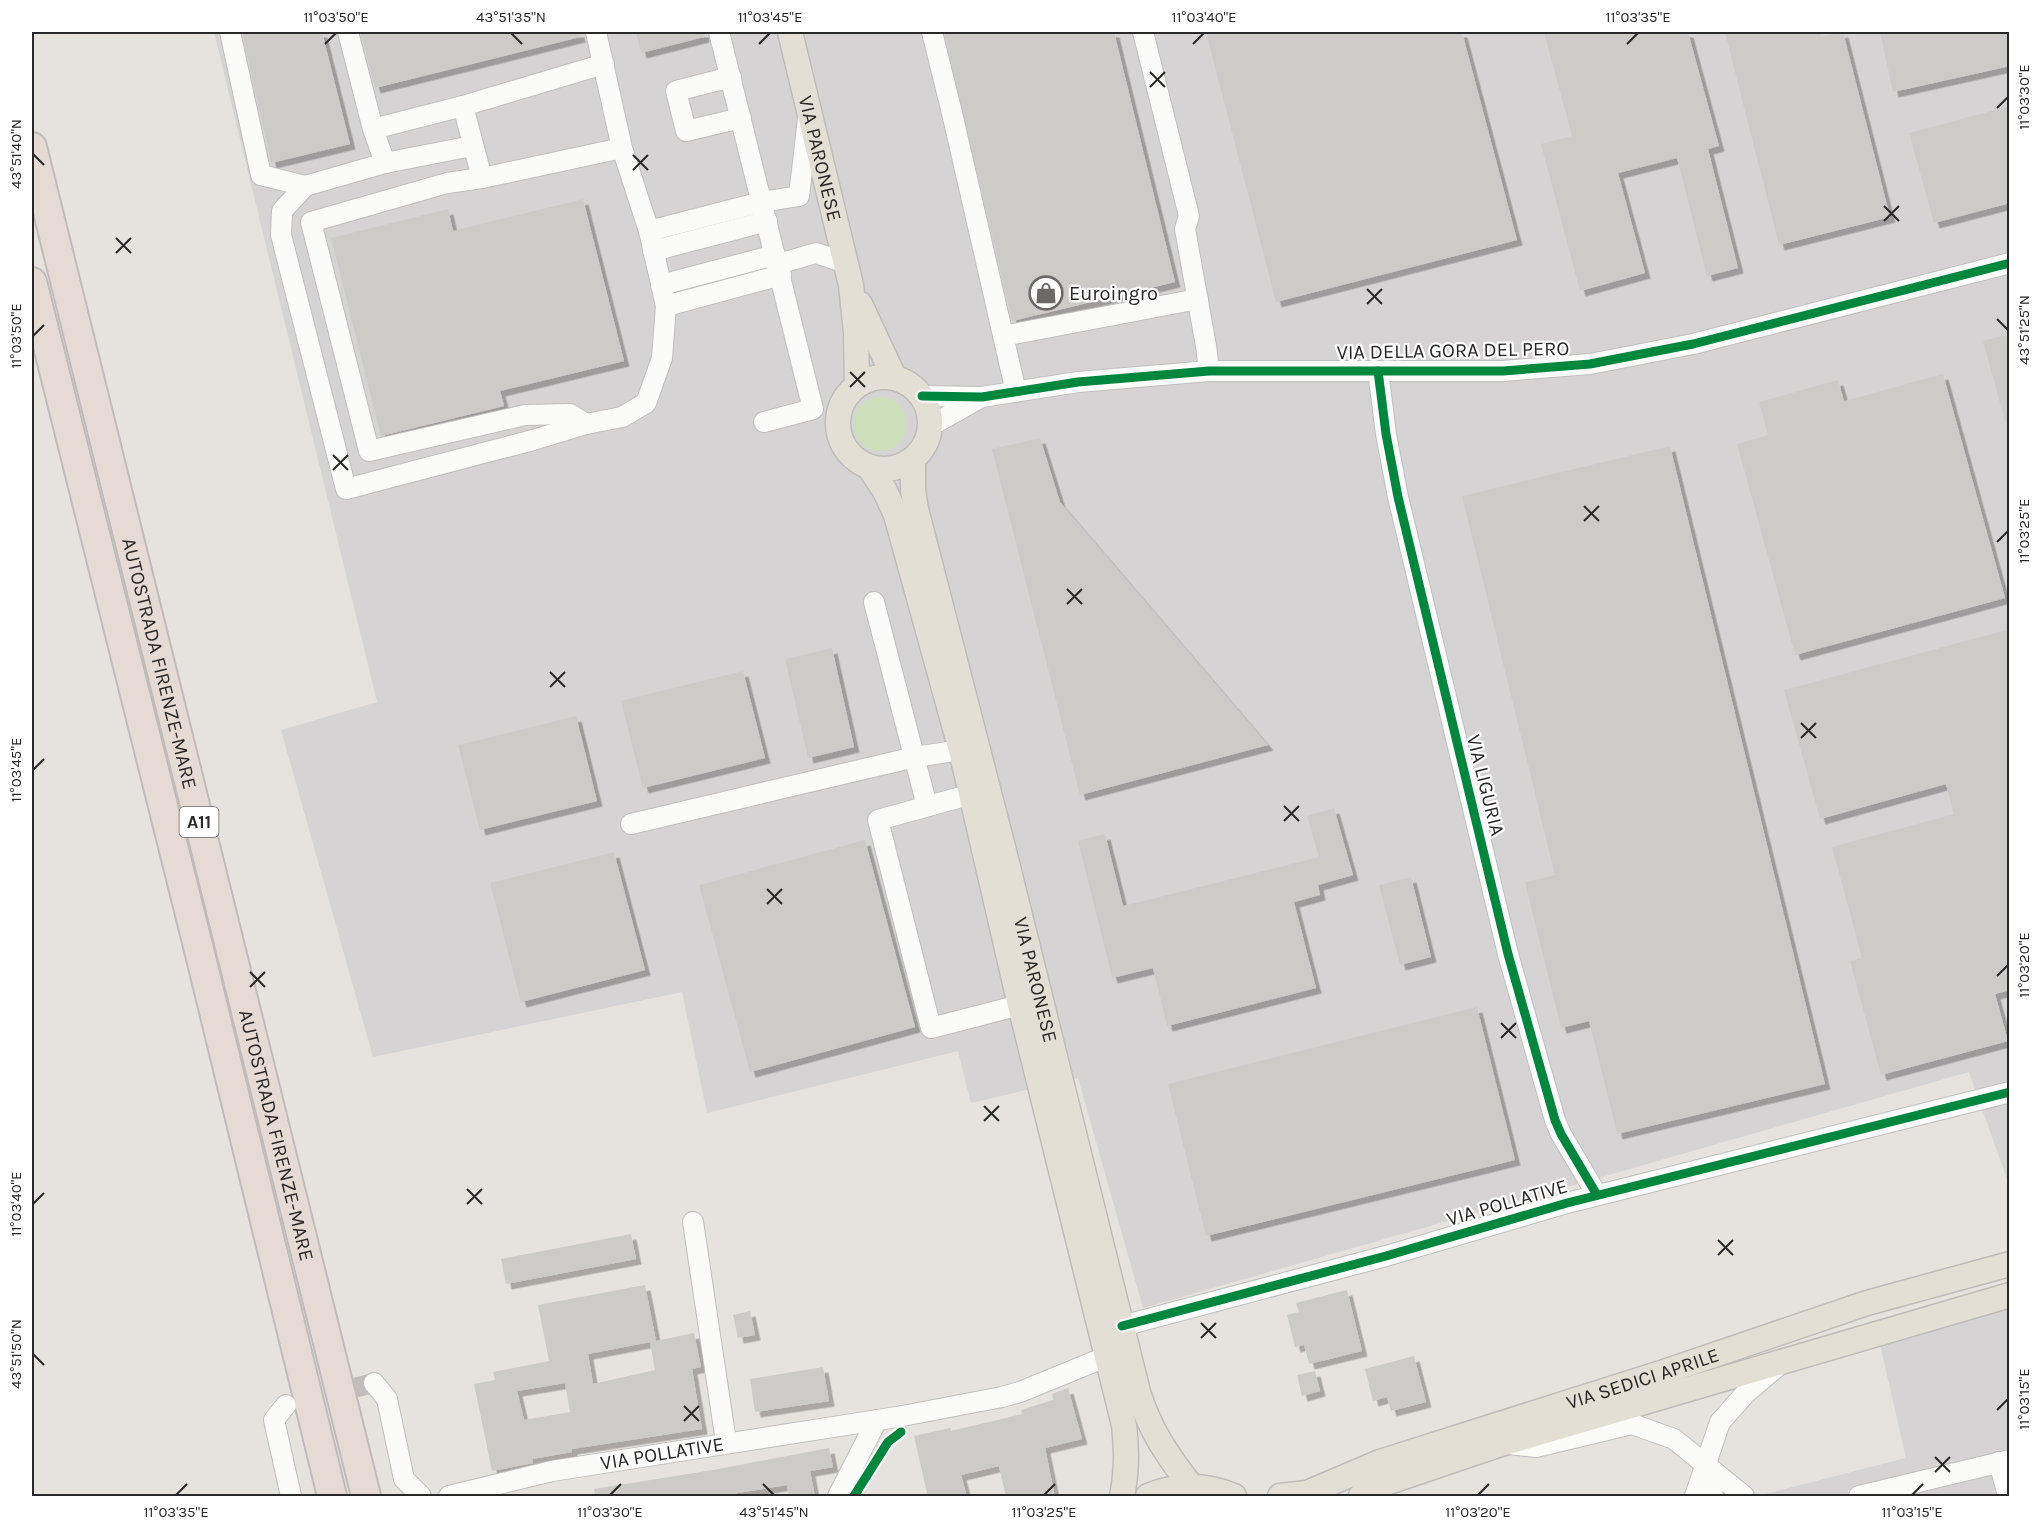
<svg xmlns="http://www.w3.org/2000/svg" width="2041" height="1528" font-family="Karla,sans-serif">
<defs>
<filter id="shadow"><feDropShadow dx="5.5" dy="5.5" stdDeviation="0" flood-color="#0004"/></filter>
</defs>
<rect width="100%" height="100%" fill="#e6e2de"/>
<g fill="#d6d3d5">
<polygon points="214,32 2009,32 2009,1185 1969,1072 1143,1308 1078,1078 971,1103 958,1051 707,1113 682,992 373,1057 281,730 377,702"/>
<polygon points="2009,1303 2009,1496 1757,1496 1906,1458 1879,1340"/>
</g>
<circle fill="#cddfba" cx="880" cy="424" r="27"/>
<g fill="#cdcbc8" fill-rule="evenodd" filter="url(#shadow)">
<polygon points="242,32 322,32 350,144 271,163"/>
<polygon points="360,32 579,32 580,37 375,88"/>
<polygon points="636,32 704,32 704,37 641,53"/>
<polygon points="944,32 1114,32 1175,282 1012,321"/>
<polygon points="1206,32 1462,32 1517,240 1276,302"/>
<polygon points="1544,32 1688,32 1719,146 1708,149 1738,268 1707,276 1677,158 1618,173 1645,273 1580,291 1541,144 1572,136"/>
<polygon points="1725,32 1820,32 1821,37 1843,32 1890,217 1779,245"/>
<polygon points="1880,32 2010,32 2010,66 1893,92"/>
<polygon points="2010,106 2010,203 1934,223 1909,133"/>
<polygon points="583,199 624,361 500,391 504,406 381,436 331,238 448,209 453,231"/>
<polygon points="2010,334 2010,420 2005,421 1983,341"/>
<polygon points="1943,374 2005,598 1795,655 1737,444 1768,435 1759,402 1838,380 1844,401"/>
<polygon points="1040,438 1060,502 1268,745 1080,795 992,449"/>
<polygon points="1670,446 1825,1084 1617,1134 1589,1021 1561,1028 1525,882 1555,875 1462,496"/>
<polygon points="2010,629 2010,990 1995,994 2008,1041 1881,1075 1850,961 1862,958 1832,847 1954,814 1946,784 1820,819 1784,690"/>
<polygon points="832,648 854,747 808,758 785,659"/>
<polygon points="743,671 765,758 643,788 621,701"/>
<polygon points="576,716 597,801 480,830 458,745"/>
<polygon points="1334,808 1353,875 1318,885 1320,895 1294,902 1316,988 1167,1026 1153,968 1112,978 1078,841 1105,834 1123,906 1319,857 1307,816"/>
<polygon points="865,840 915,1027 750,1072 699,885"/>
<polygon points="614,852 645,970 521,1002 490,883"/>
<polygon points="1411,877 1431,957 1400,965 1379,885"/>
<polygon points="1477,1007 1515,1160 1206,1236 1168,1084"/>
<polygon points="631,1234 636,1259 506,1284 501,1259"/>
<path d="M645,1285L656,1341L694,1333L701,1367L692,1369L702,1429L572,1449V1452L532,1459L533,1463L492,1471L474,1384L495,1380L493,1372L549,1361L538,1305ZM650,1342L655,1370L593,1384L588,1354ZM565,1383L570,1412L524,1420L517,1391Z"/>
<polygon points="1347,1290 1362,1351 1309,1364 1304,1345 1295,1347 1287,1315 1299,1312 1296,1303"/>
<polygon points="750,1311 755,1335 738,1338 733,1315"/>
<polygon points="1414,1356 1426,1402 1391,1411 1387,1397 1373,1401 1365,1369"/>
<polygon points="823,1367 829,1401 755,1412 750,1379"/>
<polygon points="1315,1371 1320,1391 1302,1396 1297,1375"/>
<polygon points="1068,1388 1082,1439 1045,1448 1055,1497 1006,1497 999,1466 961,1475 967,1497 928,1497 914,1436 950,1428 951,1431 1022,1414 1021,1410 1053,1400 1052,1394"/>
<polygon points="829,1448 833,1467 810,1471 815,1497 789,1497 787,1485 737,1493 737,1497 595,1497 594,1489 713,1470"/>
</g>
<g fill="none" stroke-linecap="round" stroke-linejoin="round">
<polyline stroke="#c0bdba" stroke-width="20" stroke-dasharray="20 10" stroke-linecap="butt" points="297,1402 374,1383"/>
<g stroke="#c0bfbf" stroke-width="22">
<g id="minor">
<polyline points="230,32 261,175 305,186"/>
<polyline points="348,32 373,129 385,163"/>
<polyline points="596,32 622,148 649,231 666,306 662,358 646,403 622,417 586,424 570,414 525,415 369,451 311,222 447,183 482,178 622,148"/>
<polyline points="719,32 813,409 764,422"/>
<polyline points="932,32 952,113 1016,392"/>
<polyline points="1143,32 1189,216 1185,229 1206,346 1209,371"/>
<polyline points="731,77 676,91 686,131 741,118"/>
<polyline points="463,106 482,178"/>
<polyline points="373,129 463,106 604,64"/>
<polyline points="472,146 385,163 305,186 282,211 281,235 346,489 533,440 586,424"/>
<polyline points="649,231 762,202 799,196 808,119"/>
<polyline points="653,251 767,221"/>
<polyline points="778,264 816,253 846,263"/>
<polyline points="661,285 775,255"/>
<polyline points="666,306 781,275"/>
<polyline points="1003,336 1198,299"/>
<polyline points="1378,371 1386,434 1398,497 1508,954 1555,1120 1561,1134 1597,1195"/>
<polyline points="922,396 982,397 1078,382 1209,371 1503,371 1590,364 1693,344 2010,263"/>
<polyline points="930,426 980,398"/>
<polyline points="874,602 927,806"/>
<polyline points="972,794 878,820 931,1028 1020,1005"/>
<polyline points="631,824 915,757 961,750"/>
<polyline points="693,1222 726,1442"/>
<polyline points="1122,1326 1386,1256 1567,1203 2010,1092"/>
<polyline points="374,1383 387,1399 404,1479 421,1496"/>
<polyline points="286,1405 274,1420 291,1496"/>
<polyline points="1509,1444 1536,1447 1632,1424 1674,1439 1744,1496"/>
<polyline points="1999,1462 2008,1496"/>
<polyline points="1705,1464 1713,1496"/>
<polyline points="449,1496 552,1471 897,1417 1002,1397 1020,1392 1108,1356"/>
<polyline points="838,1496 877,1420"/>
<polyline points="1695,1496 1720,1422 1745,1394 1780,1364"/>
<polyline points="1859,1496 2010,1460"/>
</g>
</g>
<g stroke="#bfbdbc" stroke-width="27">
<g id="major">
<path id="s1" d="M790,32L851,285L856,332L857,385"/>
<polyline points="860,304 894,377"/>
<circle cx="884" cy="423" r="46"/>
<path id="s2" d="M913,459V490L916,509L1004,851L1138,1392C1150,1430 1167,1455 1191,1486"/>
<path d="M869,467L885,491L896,515L961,750L1020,1005L1124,1425C1127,1450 1127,1472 1122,1496"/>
<path d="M1148,1496C1177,1484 1205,1484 1234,1496"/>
<path id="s3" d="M1280,1496L1307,1493L1380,1462L1664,1372L1867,1303L2010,1264"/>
<polyline points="1361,1496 1386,1483 1501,1444 2010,1295"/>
</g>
</g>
<g stroke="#bfbdbc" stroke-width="32">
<g id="highway">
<path id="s4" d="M32,147L366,1496"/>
<polyline points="32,282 201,958 332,1496"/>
</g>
</g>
<use href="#minor" stroke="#fbfbfa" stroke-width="20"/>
<use href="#major" stroke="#e4dfd4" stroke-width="24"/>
<use href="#highway" stroke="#e6dad4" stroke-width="28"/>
<g stroke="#fff" stroke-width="13">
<g id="cycleway">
<polyline points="1378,371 1386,434 1398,497 1508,954 1555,1120 1561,1134 1597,1195"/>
<polyline points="922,396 982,397 1078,382 1209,371 1503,371 1590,364 1693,344 2010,263"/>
<polyline points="1122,1326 1386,1256 1567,1203 2010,1092"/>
<polyline points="854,1496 888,1442 901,1432"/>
</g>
</g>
<use href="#cycleway" stroke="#00873e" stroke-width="9"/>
</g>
<path fill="none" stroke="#282828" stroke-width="2" d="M511,33L522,44M325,44L336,33M759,44L770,33M1193,44L1204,33M1627,44L1638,33M1150,72L1165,87M1150,87L1165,72M1997,108L2008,97M33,154L44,165M633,155L648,170M633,170L648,155M1884,206L1899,221M1884,221L1899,206M116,238L131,253M116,253L131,238M1367,289L1382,304M1367,304L1382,289M1997,319L2008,330M33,336L44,325M850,372L865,387M850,387L865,372M333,455L348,470M333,470L348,455M1584,506L1599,521M1584,521L1599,506M1997,542L2008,531M1067,589L1082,604M1067,604L1082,589M550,672L565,687M550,687L565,672M1801,723L1816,738M1801,738L1816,723M33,770L44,759M1284,806L1299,821M1284,821L1299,806M767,889L782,904M767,904L782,889M250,972L265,987M1997,976L2008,965M250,987L265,972M1501,1023L1516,1038M1501,1038L1516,1023M984,1106L999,1121M984,1121L999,1106M467,1189L482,1204M33,1204L44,1193M467,1204L482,1189M1718,1240L1733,1255M1718,1255L1733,1240M1201,1323L1216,1338M1201,1338L1216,1323M33,1354L44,1365M684,1406L699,1421M1997,1410L2008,1399M684,1421L699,1406M1935,1457L1950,1472M1935,1472L1950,1457M763,1484L774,1495M176,1495L187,1484M610,1495L621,1484M1044,1495L1055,1484M1478,1495L1489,1484M1912,1495L1923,1484"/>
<defs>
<g id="shop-ring" transform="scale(1.725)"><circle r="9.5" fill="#fff" stroke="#6a6968" stroke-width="1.5"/><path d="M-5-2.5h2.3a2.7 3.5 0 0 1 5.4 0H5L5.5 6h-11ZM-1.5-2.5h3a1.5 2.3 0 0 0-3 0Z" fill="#6a6968"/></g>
</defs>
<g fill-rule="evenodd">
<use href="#shop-ring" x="1046" y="293"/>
</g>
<g text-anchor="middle" stroke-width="4.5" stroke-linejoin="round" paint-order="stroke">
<rect fill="#fff" stroke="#686868" stroke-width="1.5" x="179.5" y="807" width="39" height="30" rx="4.5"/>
<g font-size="18" font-weight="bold" fill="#282828">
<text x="199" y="828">A11</text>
</g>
<g font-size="20" fill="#282828" stroke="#fff">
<text dy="7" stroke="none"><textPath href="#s1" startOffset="130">VIA PARONESE</textPath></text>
<text transform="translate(1453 350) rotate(-1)" y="7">VIA DELLA GORA DEL PERO</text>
<text dy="7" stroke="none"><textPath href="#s4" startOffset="532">AUTOSTRADA FIRENZE-MARE</textPath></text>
<text transform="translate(1486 785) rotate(76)" y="7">VIA LIGURIA</text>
<text dy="7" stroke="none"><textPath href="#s2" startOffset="536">VIA PARONESE</textPath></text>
<text dy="7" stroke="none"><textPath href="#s4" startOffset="1018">AUTOSTRADA FIRENZE-MARE</textPath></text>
<text transform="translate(1507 1202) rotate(-16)" y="7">VIA POLLATIVE</text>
<text dy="7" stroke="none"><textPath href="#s3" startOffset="382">VIA SEDICI APRILE</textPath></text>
<text transform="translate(662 1453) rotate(-9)" y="7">VIA POLLATIVE</text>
</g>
<g font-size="20" fill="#282828" stroke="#fff" text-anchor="start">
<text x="1069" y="300">Euroingro</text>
</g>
</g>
<rect width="2041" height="1528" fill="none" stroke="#ffffff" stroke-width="66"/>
<rect x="33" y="33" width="1975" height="1462" fill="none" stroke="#282828" stroke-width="2"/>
<g font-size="15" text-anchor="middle" fill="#282828">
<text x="336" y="22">11°03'50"E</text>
<text x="511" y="22">43°51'35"N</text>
<text x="770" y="22">11°03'45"E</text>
<text x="1204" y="22">11°03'40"E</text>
<text x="1638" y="22">11°03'35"E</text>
<text transform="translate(2024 97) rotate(-90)" y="5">11°03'30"E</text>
<text transform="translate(16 154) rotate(-90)" y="5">43°51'40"N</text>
<text transform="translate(2024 330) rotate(-90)" y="5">43°51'25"N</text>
<text transform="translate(16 336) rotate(-90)" y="5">11°03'50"E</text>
<text transform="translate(2024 531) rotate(-90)" y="5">11°03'25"E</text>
<text transform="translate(16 770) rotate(-90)" y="5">11°03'45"E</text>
<text transform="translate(2024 965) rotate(-90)" y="5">11°03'20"E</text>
<text transform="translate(16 1204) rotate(-90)" y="5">11°03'40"E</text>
<text transform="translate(16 1354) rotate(-90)" y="5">43°51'50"N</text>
<text transform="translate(2024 1399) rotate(-90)" y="5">11°03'15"E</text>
<text x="176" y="1517">11°03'35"E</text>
<text x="610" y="1517">11°03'30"E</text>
<text x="774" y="1517">43°51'45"N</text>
<text x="1044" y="1517">11°03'25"E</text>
<text x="1478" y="1517">11°03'20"E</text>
<text x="1912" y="1517">11°03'15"E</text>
</g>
</svg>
